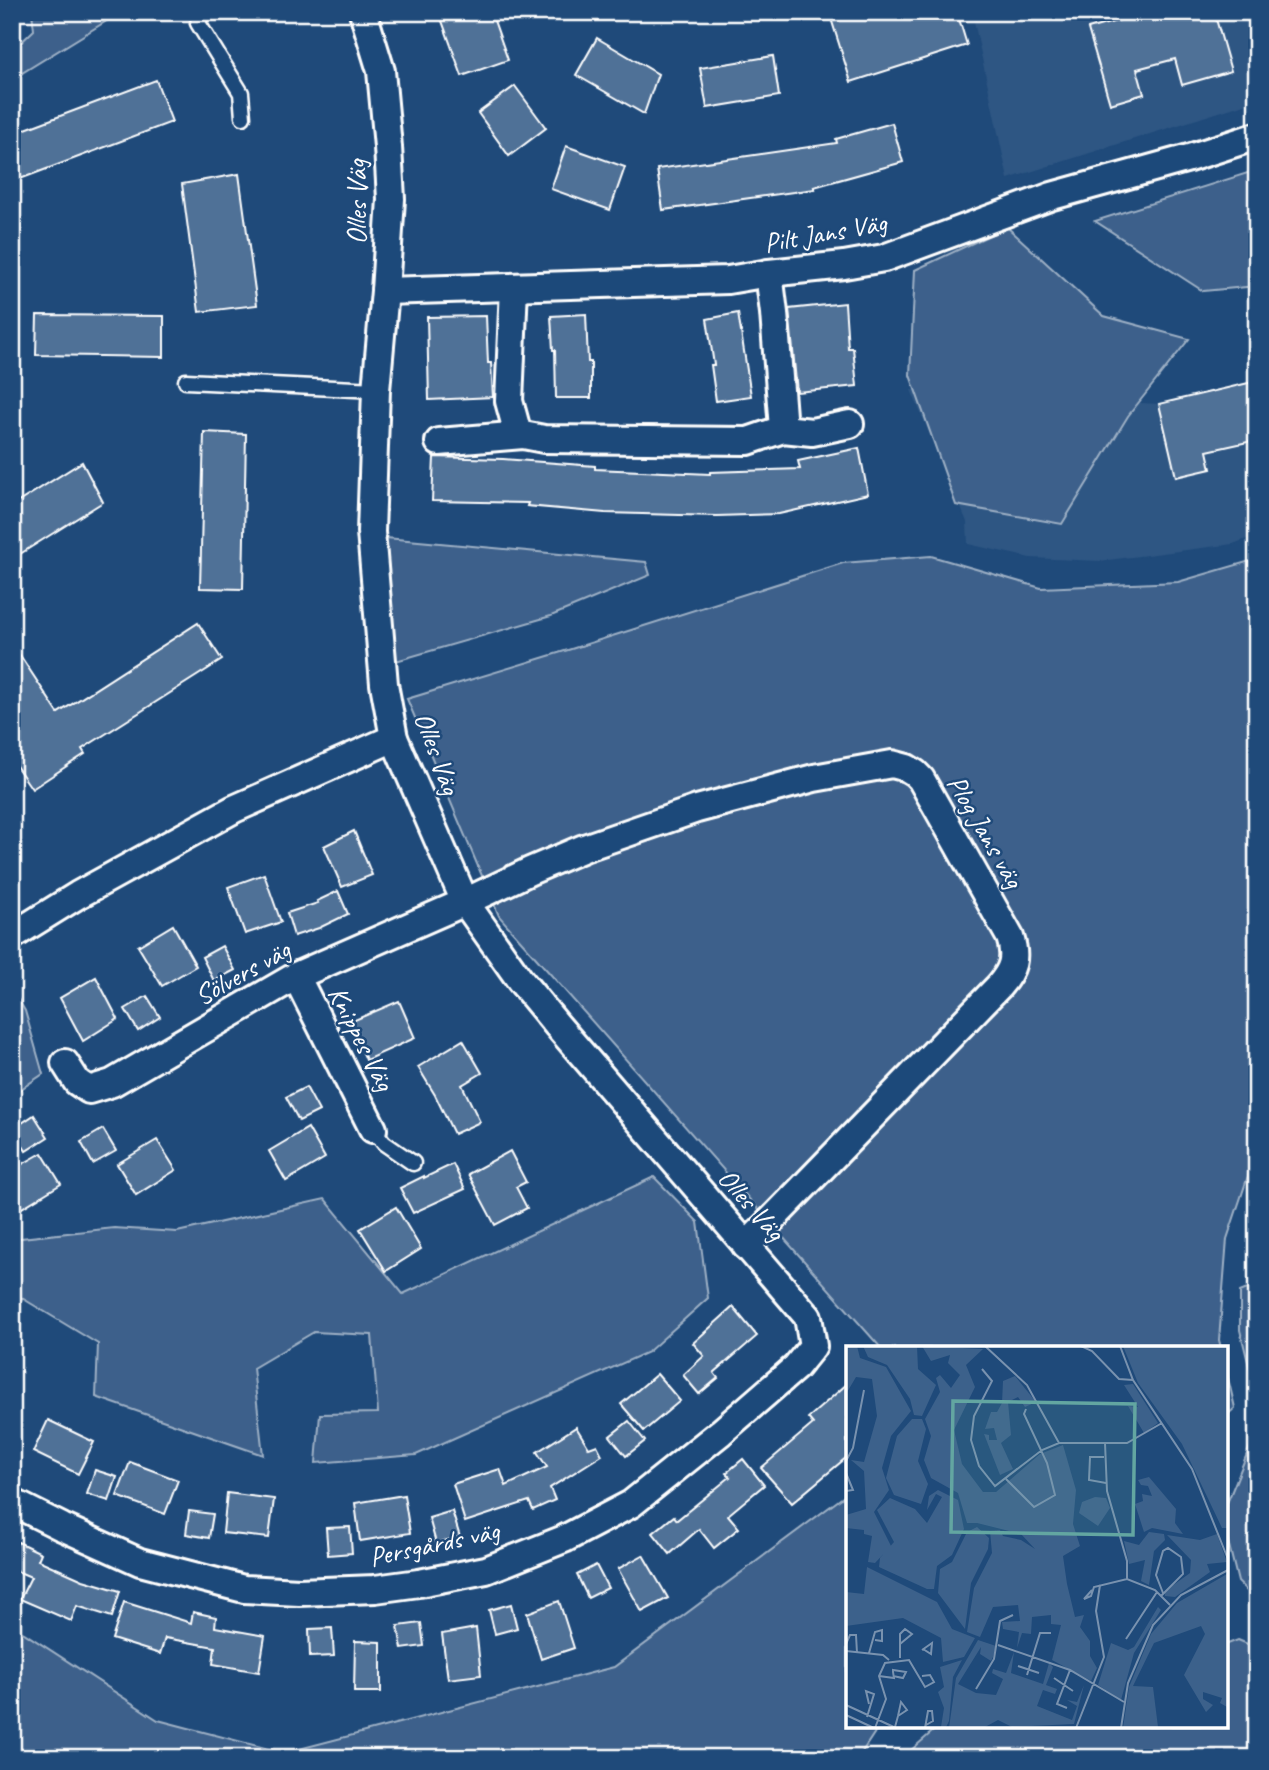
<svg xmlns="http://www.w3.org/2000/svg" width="1269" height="1770" font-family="Caveat,sans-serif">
<rect width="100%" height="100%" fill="#1f4a7a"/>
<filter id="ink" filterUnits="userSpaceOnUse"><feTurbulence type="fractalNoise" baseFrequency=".0143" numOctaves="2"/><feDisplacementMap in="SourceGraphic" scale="14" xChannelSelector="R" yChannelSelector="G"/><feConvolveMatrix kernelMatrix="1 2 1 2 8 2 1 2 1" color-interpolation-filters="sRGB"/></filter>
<g filter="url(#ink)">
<g fill="#2e5683">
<polygon points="972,12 1257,12 1257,100 1008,179"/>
<polygon points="1257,381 1257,535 1233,544 1100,561 1030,558 968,544 967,522 911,390 1159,404"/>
</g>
<g fill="#3c618b" stroke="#9eb0c5" stroke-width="2">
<polygon points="32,12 121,12 17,76 12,73 12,51 34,30"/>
<polygon points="1257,170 1257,286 1203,291 1095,221"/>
<polygon points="1007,227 1104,316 1189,339 1128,416 1062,524 956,505 910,375 915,270"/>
<polygon points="386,538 646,562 650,575 551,616 396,661"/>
<polygon points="931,556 1041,588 1178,582 1257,559 1257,1149 1227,1239 1219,1340 1221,1348 881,1348 499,916 407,699 568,650 843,563"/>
<polygon points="12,989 25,1011 43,1074 12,1095"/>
<polygon points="654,1177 698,1222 708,1298 648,1352 416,1455 316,1463 320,1414 378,1413 372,1335 314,1332 253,1368 263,1455 96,1397 98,1344 12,1292 12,1239 114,1228 177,1232 325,1199 403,1294"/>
<polygon points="1257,1285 1257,1388 1255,1390 1240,1330 1240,1292"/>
<polygon points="1225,1365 1235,1408 1225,1417"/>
<polygon points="1257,1440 1257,1601 1238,1582 1225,1529 1225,1508 1251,1444"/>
<polygon points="847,1494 847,1726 879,1726 858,1758 12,1758 12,1628 24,1633 158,1720 284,1753 614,1667"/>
<polygon points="1238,1640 1257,1648 1257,1758 902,1758 939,1726 1225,1726 1225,1645"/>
</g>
<g fill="#507197" stroke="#fff" stroke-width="2">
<polygon points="457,12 491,12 508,60 462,76 441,18"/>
<polygon points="829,12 957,12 967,45 851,82"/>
<polygon points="1122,12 1214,12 1231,71 1182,85 1175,59 1137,69 1144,94 1110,104 1088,29 1124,19"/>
<polygon points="597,38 658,74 644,114 576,75"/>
<polygon points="773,56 779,96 707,108 700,68"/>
<polygon points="156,80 172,122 12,182 12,134"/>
<polygon points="515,86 546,128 509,156 478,113"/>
<polygon points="892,123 903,162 814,187 815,189 663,210 657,169 837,143 836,139"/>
<polygon points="566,146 625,167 610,210 551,189"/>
<polygon points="239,174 257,305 199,312 182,184"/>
<polygon points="845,303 848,348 853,348 857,386 797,392 789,309"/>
<polygon points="738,313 751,396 716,401 711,365 714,365 707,319"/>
<polygon points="586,314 588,362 591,362 591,398 556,398 555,350 553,350 551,316"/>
<polygon points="37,315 164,316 164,357 36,355"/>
<polygon points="486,316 488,363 491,363 493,397 429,400 427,317"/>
<polygon points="1257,381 1257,440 1207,451 1211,469 1176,477 1159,404"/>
<polygon points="204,432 246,434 243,589 200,588"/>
<polygon points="859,448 868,494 779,514 717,516 605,513 527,506 528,503 432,501 434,457 503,459 595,466 595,469 710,474 710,472 800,469 798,461"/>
<polygon points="82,462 103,502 12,559 12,506"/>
<polygon points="198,623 222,660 82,749 85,754 32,789 12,760 12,643 58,713"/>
<polygon points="354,831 372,875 342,887 324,846"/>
<polygon points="264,874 281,922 245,934 228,887"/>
<polygon points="338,891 348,914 319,928 294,936 287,913 318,903 317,901"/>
<polygon points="173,925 196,966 162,986 138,946"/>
<polygon points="222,946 235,970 214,981 202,957"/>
<polygon points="96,977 118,1019 83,1041 60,998"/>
<polygon points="147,996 160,1017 138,1031 125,1009"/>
<polygon points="399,1001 415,1038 366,1060 350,1022"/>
<polygon points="463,1040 482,1073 462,1085 480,1122 454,1134 435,1095 418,1067"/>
<polygon points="306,1087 319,1111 299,1121 286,1097"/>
<polygon points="34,1115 48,1137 26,1151 13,1129"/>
<polygon points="308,1128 325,1158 286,1181 269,1151"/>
<polygon points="103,1129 116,1151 93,1164 81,1142"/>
<polygon points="157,1140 176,1170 136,1195 117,1164"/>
<polygon points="510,1151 526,1182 516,1187 527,1208 495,1225 468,1174"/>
<polygon points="42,1153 61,1184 20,1209 12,1195 12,1170"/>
<polygon points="453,1164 465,1189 413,1213 400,1188 424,1176 424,1178"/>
<polygon points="396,1207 421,1249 386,1271 360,1229"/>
<polygon points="733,1307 757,1336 714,1373 718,1378 699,1394 683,1375 704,1356 693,1343"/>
<polygon points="657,1374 680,1401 644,1431 621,1404"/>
<polygon points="847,1384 847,1457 792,1503 761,1468 813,1424 808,1418"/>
<polygon points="48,1420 94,1442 78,1474 33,1452"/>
<polygon points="629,1421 645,1441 626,1456 610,1436"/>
<polygon points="576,1427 589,1448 597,1445 602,1455 550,1488 555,1500 533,1510 529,1501 465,1522 453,1484 500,1469 506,1486 547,1467 537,1452"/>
<polygon points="743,1459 764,1485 728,1515 739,1528 714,1548 699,1529 670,1554 653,1533 674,1516 677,1520 730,1477 726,1473"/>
<polygon points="130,1462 178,1480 165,1514 117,1496"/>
<polygon points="95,1470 117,1477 109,1501 87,1494"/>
<polygon points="227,1493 274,1499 269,1538 223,1533"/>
<polygon points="404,1495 410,1533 360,1541 355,1503"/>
<polygon points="189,1511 213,1514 209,1538 186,1534"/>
<polygon points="452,1511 460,1537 436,1543 429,1518"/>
<polygon points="350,1527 352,1553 328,1555 326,1528"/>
<polygon points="18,1542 41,1553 38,1560 83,1580 120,1591 112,1617 77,1606 71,1621 20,1599 31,1577 12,1569 12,1554"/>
<polygon points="643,1555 668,1598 642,1612 618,1569"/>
<polygon points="596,1565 608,1588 588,1598 577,1575"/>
<polygon points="559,1601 574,1648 541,1659 527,1613"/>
<polygon points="124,1602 191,1623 193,1612 216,1617 215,1627 265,1636 259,1672 213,1664 215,1647 165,1638 160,1654 112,1639"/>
<polygon points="511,1604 517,1628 495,1634 489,1610"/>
<polygon points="421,1623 424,1646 402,1649 398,1626"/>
<polygon points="332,1628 334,1656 310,1657 309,1629"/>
<polygon points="476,1628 481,1675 448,1679 442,1634"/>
<polygon points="355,1641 381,1642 381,1692 354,1692"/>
</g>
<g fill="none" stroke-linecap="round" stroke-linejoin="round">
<g stroke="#fff" stroke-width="19">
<g id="service">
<polyline points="202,12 198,23 241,93 243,117"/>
<polyline points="186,381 376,390"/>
<polyline points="373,1129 384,1143 413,1163"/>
</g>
</g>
<g stroke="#fff" stroke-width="32">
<g id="minor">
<polyline points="514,287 509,401 518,434 544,439 748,441 783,429 774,313 769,273"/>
<polyline points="385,291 728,280 769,273 844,265 884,258 1052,196 1189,158 1257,136"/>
<polyline points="783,429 812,432 850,424"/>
<polyline points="439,442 523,435"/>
<polyline points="12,936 78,895 234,809 394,738"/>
<polyline points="296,976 373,1129"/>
<path d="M65,1063L77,1082L89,1090L112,1083L296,976L465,902L530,871L584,848L697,809L814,778L892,764L907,768L915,773L921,779L1010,937C1017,958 1013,970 999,986L746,1246"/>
<polyline points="12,1502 62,1527 140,1562 244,1589 299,1592 375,1589 419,1583 486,1570 564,1539 631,1504 721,1432 796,1367 813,1346 808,1317 557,1025 520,980 465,902 394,738 384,684 371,532 376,390 385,291 391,199 388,147 381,71 363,12"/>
</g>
</g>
<use href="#service" stroke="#1f4a7a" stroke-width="14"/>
<use href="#minor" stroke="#1f4a7a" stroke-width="26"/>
</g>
</g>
<g text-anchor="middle" stroke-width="5" stroke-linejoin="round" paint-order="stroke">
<g font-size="28" fill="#fff" stroke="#1f4a7a">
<text transform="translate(356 202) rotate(-90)" y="10">Olles Väg</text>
<text transform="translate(825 232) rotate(-10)" y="10">Pilt Jans Väg</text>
<text transform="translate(438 753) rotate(70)" y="10">Olles Väg</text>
<text transform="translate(986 831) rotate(60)" y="10">Plog Jans väg</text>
<text transform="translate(242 972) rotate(-29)" y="10">Sölvers väg</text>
<text transform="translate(362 1038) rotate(63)" y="10">Knippes Väg</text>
<text transform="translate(752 1204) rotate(49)" y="10">Olles Väg</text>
<text transform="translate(434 1543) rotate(-12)" y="10">Persgårds väg</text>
</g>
</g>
<g transform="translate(846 1346)">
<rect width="382" height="382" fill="#1f4a7a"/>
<path d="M0,0H11L14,12L40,21L65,65L45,90L36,122L43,144L28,166L45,200L29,217L22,216L26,190L18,188V184L0,182V169L20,163L18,125L5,114L18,116L31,70L26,33L10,31L0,48ZM17,0H71L72,23L90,39L76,70L68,69L64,53L41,19L22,11ZM76,0L137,3L120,19L129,41L108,84L116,118L137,146H150L194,108L217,99L230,144L227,178L234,200L217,210L221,238L229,271L238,269L234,281L244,295V310L251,322L245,335L206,314L215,279L205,278V269L186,271L185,288L176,287L171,302L173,286L157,283L156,276L174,275L172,259L147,261L134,291L121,286L128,242L146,207L144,185L154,184L157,190L175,194L189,203L175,188L131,177H121L112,147L85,132L78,114L85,90L79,73L94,46L90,32L94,29L105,42L114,29L102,17L104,9L85,15ZM277,0H381V182H376L336,98L292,37ZM169,30L190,56L179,61L172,51L162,56L165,89L155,97L167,123L154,129L138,88L143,89V94H151L148,82L139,83L145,66H151L156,57L157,35ZM287,38L312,77L298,87L282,60L292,61L278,39ZM66,73H76L80,83L72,115L82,138L75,158L48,149L40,132L51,90ZM303,131L330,163L329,177L337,188L306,182L298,186L289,158L297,155L296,148L306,150L302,140L295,139L292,134ZM92,144L112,154L118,183L106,209L91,220L88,243H81L33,221L34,212L48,196L31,164L44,152L69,163L81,177L96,151L90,148L81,164L83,150ZM249,151L260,152L264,162L252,180L233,167L236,156ZM131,181L143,192L142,203L125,237L119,283L92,247L94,223L106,216L121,186ZM303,186L318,188L319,194L308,205L303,239L295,235L299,214L283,218L278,195L293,199ZM371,188L381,216L361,218L364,226L329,251L319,250V245L344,227L345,214L321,189L354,194ZM21,221L91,256L106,283L129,292L118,311L97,316L95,292L57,272L0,280V246L18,248ZM381,228V361L374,357L376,352L357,346V353L367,359L360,366L338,329L359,288L355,280L308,297L287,340L307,341L312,381L277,382L283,341L305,288L331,257ZM312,261L315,264L288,307L275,354L252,339L265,297L282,304L288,301ZM132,294L150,300L147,311L145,315L134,308L135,301L112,338L130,347L150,349L157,333L146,327L147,323L160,327L168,306L165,327L197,338L203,317L207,321L200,339L211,343L209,348L197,344L191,360L226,374L231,360L221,354L231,356L238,339L228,378L166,381L152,374L139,381L103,382L110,332ZM116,314L107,331L103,375L100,381H95L98,362L92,346L98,341L94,321Z" fill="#3c618b"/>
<path fill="none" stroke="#7992af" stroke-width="2" d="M139,0L181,39L213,97M235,0L246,5L273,33L287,34M274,0L287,34L346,123L382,213M136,23L146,35L128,70L125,94L133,120L149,140L196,104L213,97H281L316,77M259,97L261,145L281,215V233M258,111H244L243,134L260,137M0,115L7,102L18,44M0,127L7,144L0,145M160,133L188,161L209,149L201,117L178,68L180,63M246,244L238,253L245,250L248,241L281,233L309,244L324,259M315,250L337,228L335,211L322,202L317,205L310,229L317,247M280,293L311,246M0,298L4,289H10L11,307M54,298L66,288L59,283L54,288V312M152,299L224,324L278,356M76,304L86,297L85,308L77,303M0,305L37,309L43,314M23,307L29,286L36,284V295L29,294M172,320L193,327M181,329L194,287H205M33,330L48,332L47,326V324L60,326L57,332L47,330M208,332L227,345M130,343L148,313L154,275L167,269M0,359L50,382M221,362L211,358L224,324M0,369L28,382M21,371L28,348L20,345L23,358M49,381L52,370L61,364L55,356L52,370M29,382L40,353L33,330L39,317L63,314L79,341L88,336L84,329L76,330M79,382L82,365H86L87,375L80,379M230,382L258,311L250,265L254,239M275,382L282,337L307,279L335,249L382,224"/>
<path fill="#63a6a1" fill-opacity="0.15" stroke="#63a6a1" stroke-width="3.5" d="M107,55L289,58L287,189L105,186Z"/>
<rect width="382" height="382" fill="none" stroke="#fff" stroke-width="3.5"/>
</g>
<rect width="1269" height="1770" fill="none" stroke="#1f4a7a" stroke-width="42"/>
<rect x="21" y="21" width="1227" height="1728" fill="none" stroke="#fff" stroke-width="2.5" filter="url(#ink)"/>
</svg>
